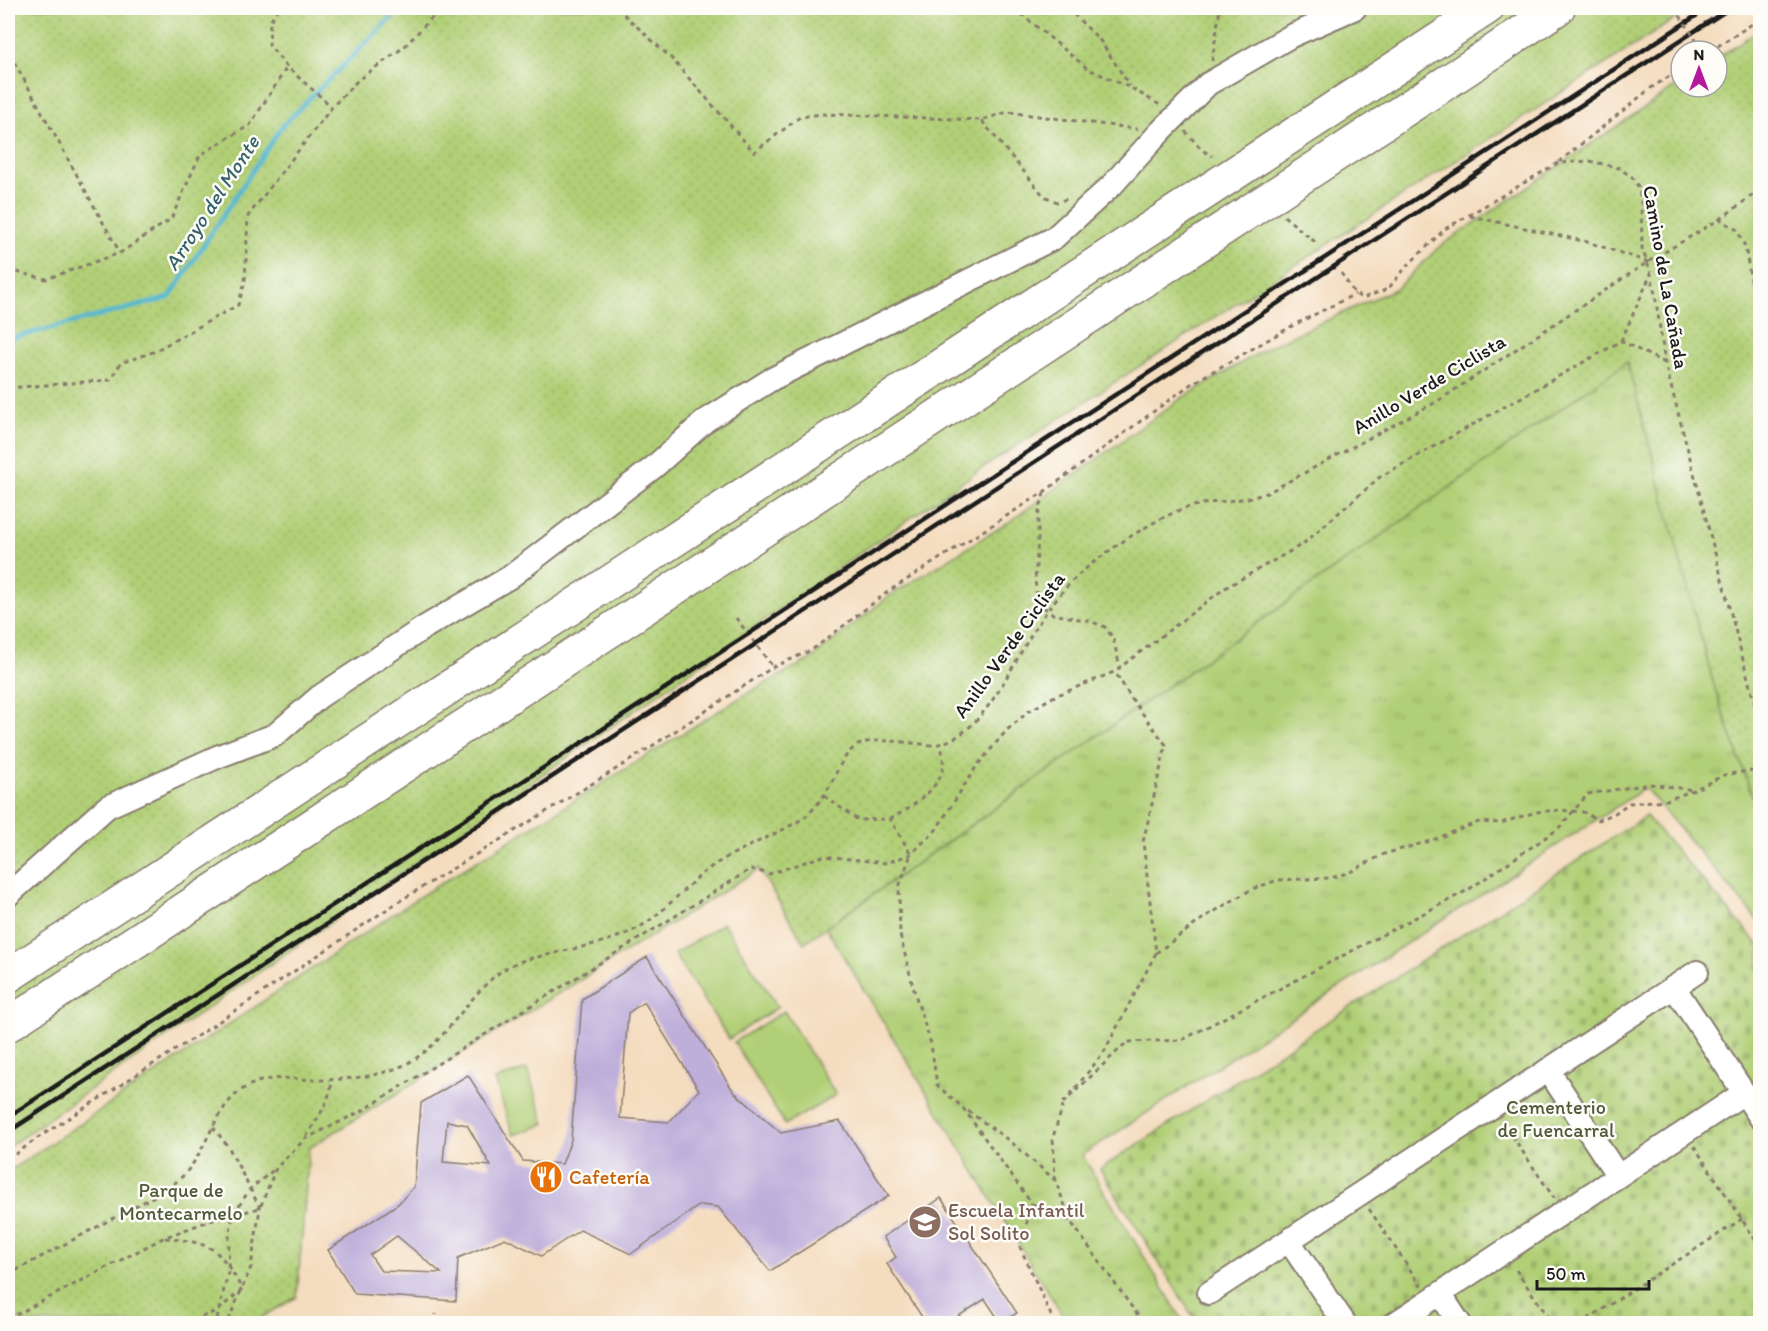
<svg xmlns="http://www.w3.org/2000/svg" width="1768" height="1331" font-family="Itim,sans-serif">
<defs>
<pattern id="grass-tufts" width="24" height="20" patternUnits="userSpaceOnUse" patternTransform="scale(1.5)"><rect width="24" height="20" fill="#b1cf76"/><path d="M3 7l-1-3M5 7V3M7 7l1-3M15 17l-1-3M17 17v-4M19 17l1-3" fill="none" stroke="#98b166"/></pattern>
<pattern id="cemetery-stones" width="16" height="16" patternUnits="userSpaceOnUse" patternTransform="scale(1.5)"><rect width="16" height="16" fill="#b1cf76"/><path d="M2 7V4a2 2 0 0 1 4 0v3zM10 15v-3a2 2 0 0 1 4 0v3z" fill="#98b166"/></pattern>
<pattern id="park-dots" width="8" height="8" patternUnits="userSpaceOnUse" patternTransform="scale(1.5)"><rect width="8" height="8" fill="#b1cf76"/><path d="M2 2h.1M6 6h.1" fill="none" stroke="#98b166" stroke-width="1.8" stroke-linecap="round"/></pattern>
</defs>
<rect width="100%" height="100%" fill="#fdfcf7"/>
<filter id="ink" filterUnits="userSpaceOnUse"><feTurbulence type="fractalNoise" baseFrequency=".0167" numOctaves="2"/><feDisplacementMap in="SourceGraphic" scale="12" xChannelSelector="R" yChannelSelector="G"/><feConvolveMatrix kernelMatrix="1 2 1 2 8 2 1 2 1" color-interpolation-filters="sRGB"/></filter>
<filter id="wash" filterUnits="userSpaceOnUse"><feTurbulence type="fractalNoise" baseFrequency=".008" numOctaves="4" result="noise"/><feDisplacementMap in="SourceGraphic" scale="24" xChannelSelector="R" yChannelSelector="G"/><feGaussianBlur stdDeviation="1.35" result="paint"/><feColorMatrix in="noise" values="0 0 0 0 0 0 0 0 0 0 0 0 0 0 0 0 0 1.4 0 .05"/><feComposite in="paint" operator="in"/></filter>
<g filter="url(#wash)">
<rect width="100%" height="100%" fill="#f4dcbe"/>
<polygon fill="url(#grass-tufts)" stroke="#667649" stroke-width="1.5" points="1628,361 1715,689 1760,818 1760,923 1645,788 1082,1155 1185,1324 1067,1323 826,928"/>
<polygon fill="url(#cemetery-stones)" stroke="#667649" stroke-width="1.5" points="1646,816 1760,946 1760,1313 1745,1323 1197,1323 1100,1169"/>
<g fill="url(#park-dots)" stroke="#667649" stroke-width="1.5">
<polygon points="8,8 1692,8 981,469 8,1147"/>
<polygon points="1760,29 1760,224 1758,225 1760,237 1760,818 1715,689 1627,362 804,943 759,869 309,1148 297,1297 264,1316 259,1323 8,1323 8,1172 419,897 751,691 811,659 889,596 1009,522 1182,398 1270,346 1397,288 1439,247 1681,83 1681,87 1717,87 1717,58"/>
</g>
<g fill="#b1cf76" stroke="#667649" stroke-width="1.5">
<polygon points="723,923 778,1007 729,1039 674,954"/>
<polygon points="784,1011 836,1095 785,1125 734,1042"/>
<polygon points="527,1069 545,1124 513,1135 495,1080"/>
</g>
<g fill="none" stroke-linecap="round" stroke-linejoin="round">
<polyline stroke="#53b7d1" stroke-width="4.5" points="8,339 169,298 282,126 401,8"/>
</g>
<g id="blocks">
<g fill="#beaeda" fill-rule="evenodd">
<path d="M647,957L734,1092L781,1133L840,1121L889,1196L770,1271L718,1207L700,1205L631,1254L580,1230L541,1256L505,1238L458,1258L456,1301L355,1294L328,1250L398,1204L414,1187L421,1103L468,1075L523,1161L562,1164L571,1140L582,999ZM644,1002L699,1090L669,1122L620,1118L628,1013ZM447,1121L467,1125L491,1166L443,1162ZM397,1236L441,1273L381,1271L370,1255Z"/>
<polygon points="941,1198 1017,1313 1001,1323 985,1299 948,1323 926,1323 887,1264 896,1257 883,1237"/>
</g>
</g>
</g>
<g filter="url(#ink)">
<use href="#blocks" fill-opacity="0" stroke="#887c6d" stroke-width="1.5"/>
<g fill="none" stroke-linecap="round" stroke-linejoin="round">
<g stroke="#887c6d" stroke-width="26">
<g id="minor">
<polyline points="8,895 107,807 217,757 275,735 319,697 425,627 510,577 654,467 705,421 772,379 1054,238 1112,185 1160,132 1208,84 1291,36 1355,8"/>
<polyline points="1674,987 1760,1117"/>
<polyline points="1548,1070 1618,1176"/>
<polyline points="1289,1241 1345,1324"/>
<polyline points="1209,1293 1697,972"/>
<polyline points="1440,1294 1460,1324"/>
<polyline points="1394,1324 1744,1093"/>
</g>
</g>
<g stroke="#887c6d" stroke-width="36">
<g id="highway">
<polyline points="8,976 1487,8"/>
<polyline points="8,1025 1479,61 1558,8"/>
</g>
</g>
<g stroke="#887c6d" stroke-width="3" stroke-dasharray="4.5 4.5" stroke-linecap="butt">
<polyline points="278,8 270,21 269,45 287,67 331,106"/>
<polyline points="617,8 671,58 754,152 800,117 822,114 981,120 1008,112 1138,129"/>
<polyline points="1014,8 1088,69 1131,88 1160,105"/>
<polyline points="1067,8 1099,39 1130,86"/>
<polyline points="8,46 17,67 120,253"/>
<polyline points="1701,48 1703,51"/>
<polyline points="1710,51 1760,19"/>
<polyline points="1212,61 1220,8"/>
<polyline points="982,121 1044,196 1057,202 1070,198"/>
<polyline points="1185,131 1202,150 1212,156"/>
<polyline points="1559,162 1651,88 1681,69"/>
<polyline points="1284,216 1315,242"/>
<polyline points="1470,216 1588,242 1648,262"/>
<polyline points="1720,219 1760,190"/>
<polyline points="8,270 46,279 120,253 171,219 200,155 250,125 287,67"/>
<polyline points="1341,273 1355,294 1363,298 1388,289 1407,266 1445,229 1558,163 1590,161 1619,168 1632,177 1639,188 1641,202 1642,248 1651,274 1655,294 1665,363 1760,724"/>
<polyline points="1621,341 1651,274"/>
<polyline points="8,388 110,380 121,363 153,352 238,305 245,282 248,216 332,107 358,80 404,47 441,8"/>
<polyline points="1044,493 1038,516 1038,538 1035,580 1037,599 1042,606 1053,614 1090,621 1105,627 1113,638 1120,667"/>
<polyline points="736,618 773,667"/>
<polyline points="824,796 858,820 890,819 911,854 899,887 900,935 915,994 931,1044 937,1085 963,1108 1032,1204 1020,1247 1055,1324"/>
<path d="M890,819C909,809 938,791 943,768C944,761 942,752 941,744"/>
<polyline points="1156,953 1205,917 1252,889 1278,880 1331,878 1350,872 1384,854 1430,841 1479,822 1501,823 1536,812 1559,810 1583,812 1599,820 1615,813 1629,803 1667,800 1694,790 1724,775 1748,771 1760,772"/>
<polyline points="1070,1095 1104,1052 1156,953 1143,842 1166,745 1131,698 1115,672"/>
<polyline points="1063,1103 1127,1042 1182,1040 1468,890 1558,829 1588,794 1650,784 1694,790"/>
<polyline points="968,1111 1011,1142 1055,1180 1071,1221"/>
<polyline points="1502,1121 1554,1198"/>
<polyline points="213,1127 229,1148 260,1208 251,1267 227,1324"/>
<path d="M306,1137C317,1119 330,1102 332,1080"/>
<polyline points="1694,1146 1760,1247"/>
<polyline points="8,1160 36,1139 194,1038 398,902 626,763 773,667 812,650 889,591 1044,492 1191,384 1292,326 1355,294"/>
<polyline points="1055,1180 1053,1137 1064,1102"/>
<polyline points="1032,1204 1071,1222 1144,1324"/>
<polyline points="1369,1209 1421,1286"/>
<path d="M165,1238C212,1243 219,1247 242,1289L219,1310L216,1324"/>
<polyline points="1516,1270 1553,1324"/>
<path d="M8,1275C47,1253 87,1233 126,1211C143,1202 161,1194 176,1182C210,1155 210,1105 250,1085C270,1075 295,1079 316,1080C345,1080 380,1077 406,1064C448,1043 467,993 506,968C517,961 533,958 547,955C575,948 603,944 630,932C658,920 683,888 708,869C738,848 774,837 805,817C814,809 823,798 829,787C838,771 846,745 867,742C889,738 911,744 933,745C983,739 1010,666 1035,629C1045,612 1058,596 1071,582C1093,559 1156,517 1186,508C1213,500 1241,502 1267,493L1438,401L1648,262L1720,219L1737,230L1745,246L1760,333"/>
<polyline points="8,1319 163,1238 206,1222 260,1208 276,1168 305,1139 362,1111 751,869 769,874 823,856 886,863 911,854 936,830 976,767 1007,730 1029,711 1053,697 1114,672 1225,588 1303,544 1380,477 1621,341 1665,363"/>
<polyline points="185,1324 219,1310 228,1273 229,1238 233,1215 250,1189 276,1168"/>
<polyline points="436,1324 436,1314"/>
<polyline points="1580,1324 1742,1219"/>
</g>
<use href="#minor" stroke="#fff" stroke-width="22"/>
<use href="#highway" stroke="#fff" stroke-width="33"/>
<g stroke="#1c1c1c" stroke-width="4.5">
<polyline points="8,1117 1708,8"/>
<polyline points="8,1132 1730,8"/>
</g>
<polyline stroke="#887c6d" stroke-width="3" stroke-dasharray="4.5 4.5" stroke-linecap="butt" points="1675,8 1701,48"/>
</g>
</g>
<defs>
<g id="restaurant-disc" transform="scale(1.725)"><circle r="9.5" fill="#e8710a" stroke="#fdfcf7"/><path d="M-5-6h1v4h1v-4h1v4h1v-4h1v5L-1.5 .5V6h-2V.5L-5-1ZM5-6V6H3V1.5H1.5Q1.5-4 5-6Z" fill="#fff"/></g>
<g id="school-disc" transform="scale(1.725)"><circle r="9.5" fill="#8d6e63" stroke="#fdfcf7"/><path d="M0-5L7-2L0 1L-7-2ZM-4 1L0 2.5L4 1V4Q0 6-4 4Z" fill="#fff"/></g>
</defs>
<g fill-rule="evenodd">
<use href="#restaurant-disc" x="546" y="1177"/>
<use href="#school-disc" x="925" y="1222"/>
</g>
<g text-anchor="middle" stroke-width="5" stroke-linejoin="round" paint-order="stroke">
<g font-size="20" fill="#1c1c1c" stroke="#fdfcf7">
<text transform="translate(1666 277) rotate(80)" y="7">Camino de La Cañada</text>
<text transform="translate(1429 384) rotate(-31)" y="7">Anillo Verde Ciclista</text>
<text transform="translate(1009 645) rotate(-54)" y="7">Anillo Verde Ciclista</text>
</g>
<g font-size="20" fill="#505b3c" stroke="#fdfcf7">
<text x="1556" y="1114">Cementerio<tspan x="1556" dy="23">de Fuencarral</tspan></text>
<text x="181" y="1197">Parque de<tspan x="181" dy="23">Montecarmelo</tspan></text>
</g>
<g font-size="20" fill="#c56008" stroke="#fdfcf7" text-anchor="start">
<text x="569" y="1184">Cafetería</text>
</g>
<g font-size="20" fill="#785e54" stroke="#fdfcf7" text-anchor="start">
<text x="948" y="1217">Escuela Infantil<tspan x="948" dy="23">Sol Solito</tspan></text>
</g>
<g font-size="21" font-style="italic" fill="#35626d" stroke="#fdfcf7">
<text transform="translate(212 203) rotate(-57)" y="7">Arroyo del Monte</text>
</g>
</g>
<rect width="1768" height="1331" fill="none" stroke="#fdfcf7" stroke-width="30"/>
<g transform="translate(1699 69)"><circle r="28" fill="#fdfcf7" stroke="#a3a29f" stroke-width="1.5"/>
<path d="M0-4.5L10 22L0 15L-10 22Z" fill="#b5179e"/>
<text y="-9" font-size="16" font-weight="bold" text-anchor="middle" fill="#1c1c1c">N</text>
</g>
<path d="M1537 1280v9h112v-9" fill="none" stroke="#1c1c1c" stroke-width="3"/>
<text x="1546" y="1280" font-size="18" fill="#1c1c1c" stroke="#fdfcf7" stroke-width="4.5" paint-order="stroke">50 m</text>
</svg>
